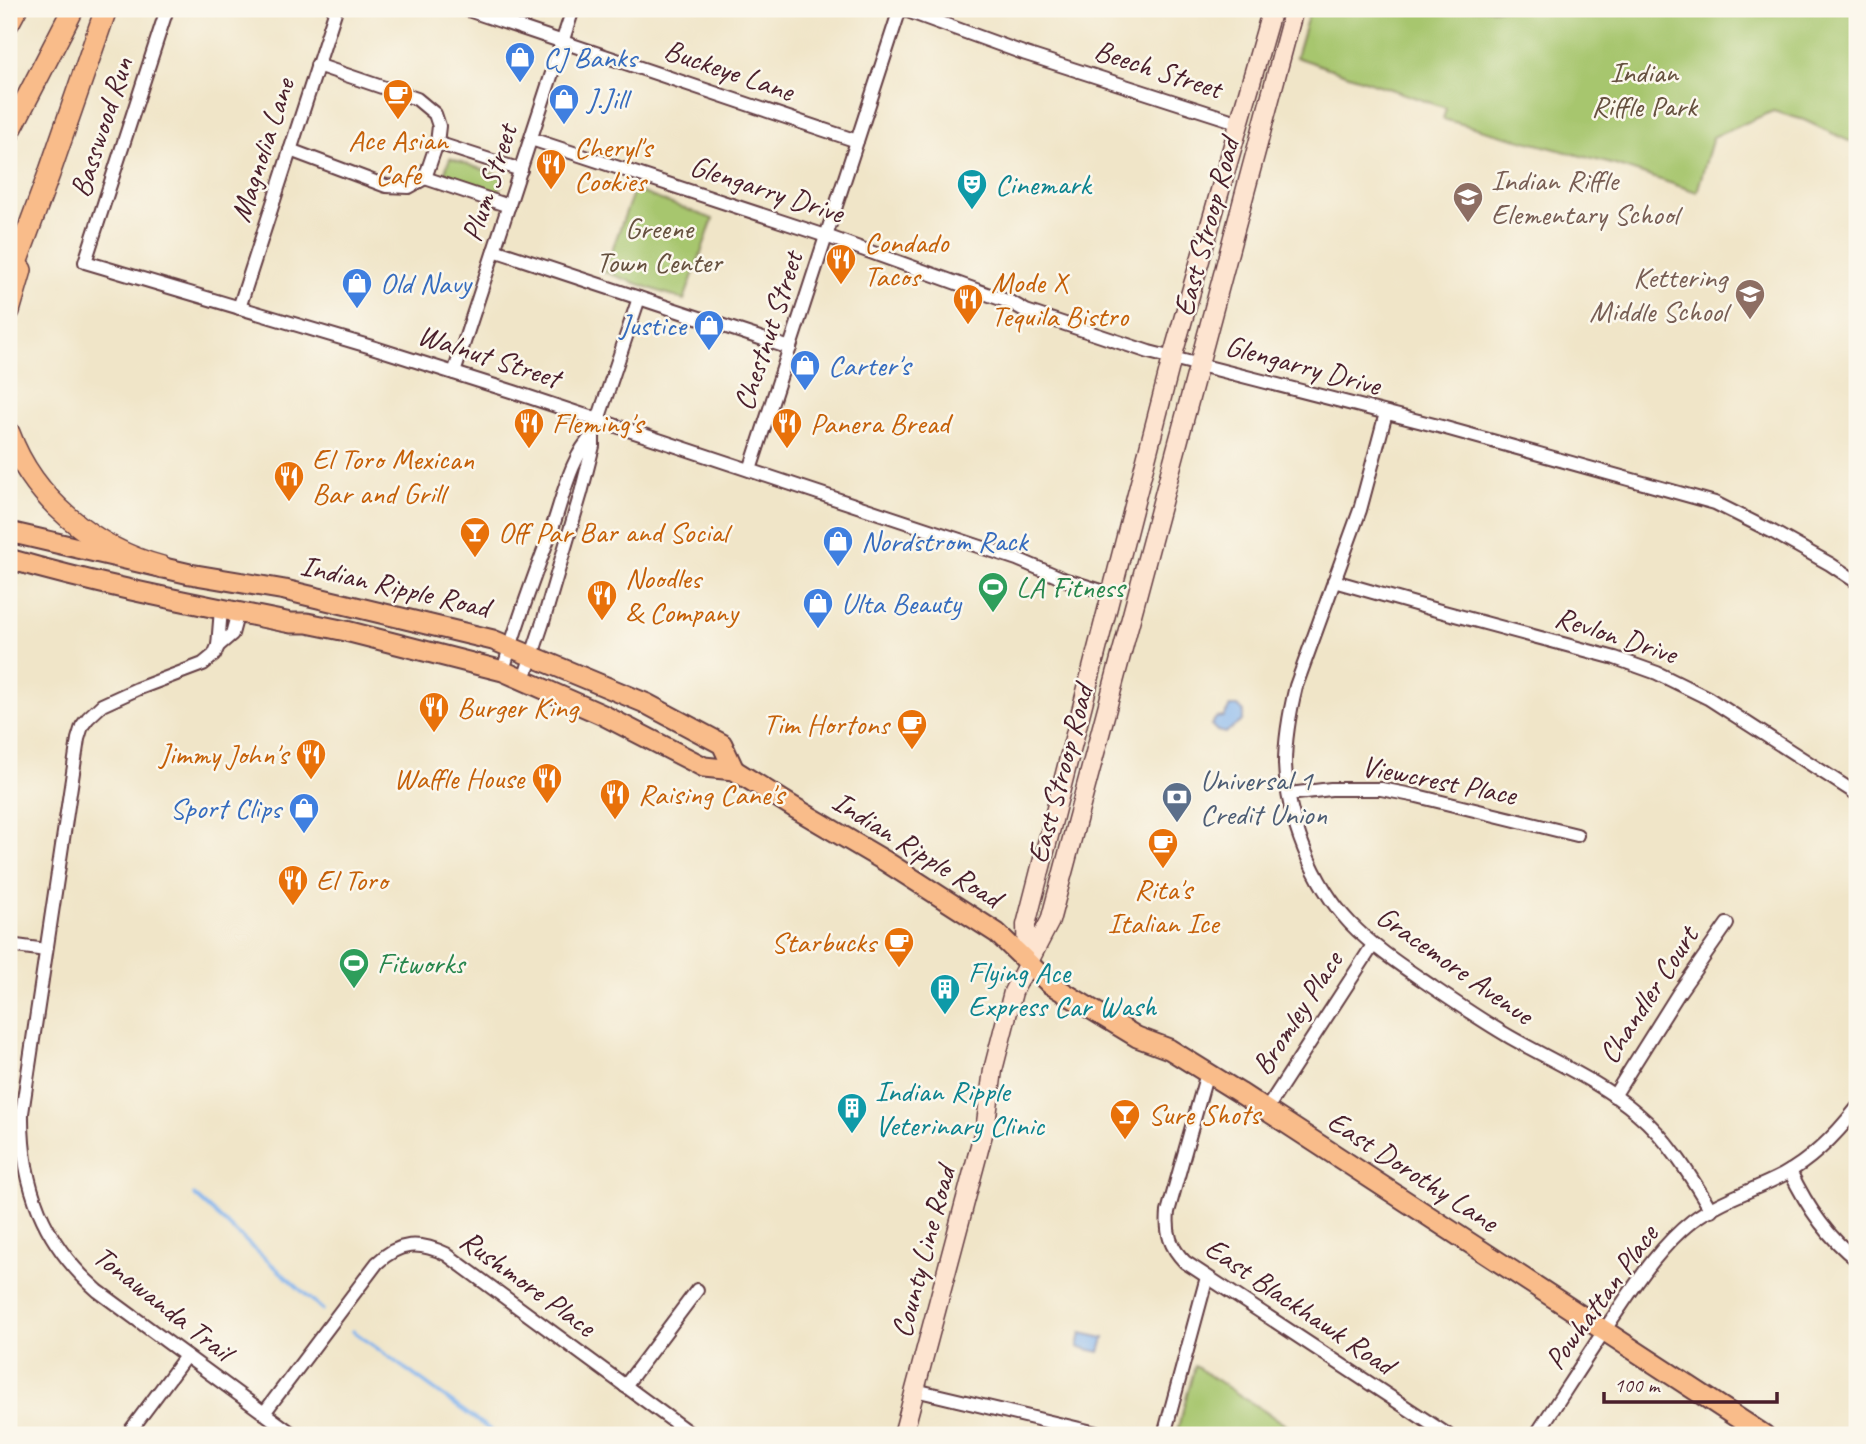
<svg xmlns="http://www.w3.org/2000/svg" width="1866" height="1444" font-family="Caveat,sans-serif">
<rect width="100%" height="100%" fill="#fbf7ec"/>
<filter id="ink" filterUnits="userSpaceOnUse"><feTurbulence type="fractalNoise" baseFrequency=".0143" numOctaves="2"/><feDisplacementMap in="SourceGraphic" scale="14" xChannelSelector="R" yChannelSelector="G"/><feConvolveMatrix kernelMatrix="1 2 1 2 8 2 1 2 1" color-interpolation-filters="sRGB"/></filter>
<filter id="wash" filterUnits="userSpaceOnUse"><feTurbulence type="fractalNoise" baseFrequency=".00686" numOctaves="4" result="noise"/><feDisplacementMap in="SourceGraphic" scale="28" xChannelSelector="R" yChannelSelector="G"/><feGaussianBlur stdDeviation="1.57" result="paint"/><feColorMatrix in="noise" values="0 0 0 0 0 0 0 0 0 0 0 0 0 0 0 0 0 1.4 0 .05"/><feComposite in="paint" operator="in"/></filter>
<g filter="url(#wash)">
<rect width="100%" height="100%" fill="#f0e5c8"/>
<g fill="#a7c66e" stroke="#78724c" stroke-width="2">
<polygon points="1310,9 1857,9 1857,145 1804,120 1773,111 1713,137 1697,192 1615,165 1443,119 1446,108 1296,57"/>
<polygon points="450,158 504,177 498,195 443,177"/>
<polygon points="634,190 713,219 684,300 604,272"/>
<polygon points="1195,1366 1301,1435 1176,1435"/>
</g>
<g fill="#81b3ed" stroke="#66698c" stroke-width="2">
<polygon points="1230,706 1238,706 1244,712 1242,721 1225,733 1217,731 1211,725 1216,718 1224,717"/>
<polygon points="1081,1333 1104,1338 1100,1352 1078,1347"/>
</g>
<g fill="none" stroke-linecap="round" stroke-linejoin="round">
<g stroke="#81b3ed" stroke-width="3.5">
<polyline points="194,1195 323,1310"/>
<polyline points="353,1331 497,1435"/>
</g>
</g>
</g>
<g filter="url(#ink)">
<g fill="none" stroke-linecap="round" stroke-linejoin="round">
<g stroke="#633d43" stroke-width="16">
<g id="minor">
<polyline points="167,9 85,262 375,348 514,392 1017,559 1066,580 1111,594"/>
<polyline points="465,9 857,141"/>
<polyline points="902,9 1026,54 1240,123"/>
<polyline points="531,139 826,236 1012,303 1026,311 1149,352 1442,427 1715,503 1773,532 1830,564 1857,582"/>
<polyline points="437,143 521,170"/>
<polyline points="290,150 386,186 409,187 425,178 437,143 439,126 435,114 417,99 317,65"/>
<polyline points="425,178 509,206"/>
<polyline points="494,250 790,348"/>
<polyline points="239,308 336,9"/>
<polyline points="454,373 573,9"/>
<path d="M1386,413L1360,510L1296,686C1290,711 1285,738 1285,764C1287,819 1313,884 1350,923C1375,949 1405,968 1434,988C1459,1005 1484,1022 1510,1037C1552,1061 1601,1082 1637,1113C1669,1140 1690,1175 1711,1210"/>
<polyline points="750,470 900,9"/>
<polyline points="1334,581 1429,608 1615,658 1657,673 1708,698 1857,794"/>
<path d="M238,612L232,634L218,646L214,655L203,664L137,689L102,705L88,718L82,726L78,739L22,1113C21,1185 43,1243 98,1291L294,1435"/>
<polyline points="218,646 221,609"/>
<path d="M503,671C516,625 533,579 550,534C562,503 569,459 593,435"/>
<polyline points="524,679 543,622 581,493 593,446 593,435 639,298"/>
<polyline points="1289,794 1331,789 1381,789 1417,796 1577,835"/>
<polyline points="9,945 46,950"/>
<path d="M1207,1073L1168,1212C1166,1233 1170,1247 1185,1262L1448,1435"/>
<polyline points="1614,1096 1678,994 1727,924"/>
<polyline points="1266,1110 1373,945"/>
<path d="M1790,1171C1806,1205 1827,1237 1857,1260"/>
<polyline points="625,1386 697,1290"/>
<polyline points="915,1390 1105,1435"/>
<path d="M264,1413L377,1263C399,1242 419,1241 446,1254L692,1435"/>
<polyline points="127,1435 186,1356"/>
<polyline points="1164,1435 1207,1277"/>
<path d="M1536,1435C1561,1397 1586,1358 1612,1319C1636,1284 1658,1248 1692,1221C1719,1200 1753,1191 1783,1175C1813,1159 1836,1135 1857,1108"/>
</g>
</g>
<g stroke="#633d43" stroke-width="21">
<g id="secondary">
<polyline points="1027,963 1026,925 1172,358 1272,9"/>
<polyline points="903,1435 986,1123 993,1070 1013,992 1050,921 1294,9"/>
</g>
</g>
<g stroke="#633d43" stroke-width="23">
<g id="primary">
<polyline points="9,532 190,574 285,590 493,640 645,703 722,744 734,770"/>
<path d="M9,559C102,586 197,604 291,623H307L346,631L503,671L603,715L704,767L734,770L795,808L885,861L997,933L1050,984L1137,1037L1169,1049L1240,1093L1764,1435"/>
</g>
</g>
<g stroke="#633d43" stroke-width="24">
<g id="motorway">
<polyline points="9,22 16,9"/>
<polyline points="9,133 73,9"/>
<polyline points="9,282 49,174 106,9"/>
<polyline points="9,311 21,270"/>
<path d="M9,433C33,499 95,549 162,567"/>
</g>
</g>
<use href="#minor" stroke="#fff" stroke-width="12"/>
<use href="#secondary" stroke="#fde4d0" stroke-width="18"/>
<use href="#primary" stroke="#f9bc8a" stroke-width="19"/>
<use href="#motorway" stroke="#f9bc8a" stroke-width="21"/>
</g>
</g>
<defs>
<g id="shop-pin" transform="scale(1.575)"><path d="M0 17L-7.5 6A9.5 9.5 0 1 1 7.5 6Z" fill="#3f7fe0" stroke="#fbf7ec"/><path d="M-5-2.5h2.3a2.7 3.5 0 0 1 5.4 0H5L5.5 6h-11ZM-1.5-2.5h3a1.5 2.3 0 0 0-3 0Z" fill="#fff"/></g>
<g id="cafe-pin" transform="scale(1.575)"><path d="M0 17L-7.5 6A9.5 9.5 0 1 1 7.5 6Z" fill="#e8710a" stroke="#fbf7ec"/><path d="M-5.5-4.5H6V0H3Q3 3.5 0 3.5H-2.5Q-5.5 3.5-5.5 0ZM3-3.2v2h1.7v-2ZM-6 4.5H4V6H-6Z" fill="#fff"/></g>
<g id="restaurant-pin" transform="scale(1.575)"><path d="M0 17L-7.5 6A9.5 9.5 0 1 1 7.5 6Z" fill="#e8710a" stroke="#fbf7ec"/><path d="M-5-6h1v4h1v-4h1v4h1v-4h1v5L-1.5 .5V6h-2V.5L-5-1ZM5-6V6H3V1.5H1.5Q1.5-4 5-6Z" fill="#fff"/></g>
<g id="theatre-pin" transform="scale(1.575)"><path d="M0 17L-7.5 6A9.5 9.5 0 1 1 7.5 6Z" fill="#0f9aa8" stroke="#fbf7ec"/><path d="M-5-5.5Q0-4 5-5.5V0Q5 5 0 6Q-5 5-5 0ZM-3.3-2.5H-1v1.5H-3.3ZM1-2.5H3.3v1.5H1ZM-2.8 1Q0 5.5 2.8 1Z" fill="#fff"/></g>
<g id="school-pin" transform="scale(1.575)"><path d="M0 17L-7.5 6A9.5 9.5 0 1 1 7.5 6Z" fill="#8d6e63" stroke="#fbf7ec"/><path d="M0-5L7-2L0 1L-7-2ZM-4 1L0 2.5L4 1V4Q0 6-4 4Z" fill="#fff"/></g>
<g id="bar-pin" transform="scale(1.575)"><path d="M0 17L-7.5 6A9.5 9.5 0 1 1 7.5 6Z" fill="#e8710a" stroke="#fbf7ec"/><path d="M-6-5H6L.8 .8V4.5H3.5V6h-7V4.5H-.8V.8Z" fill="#fff"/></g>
<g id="stadium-pin" transform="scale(1.575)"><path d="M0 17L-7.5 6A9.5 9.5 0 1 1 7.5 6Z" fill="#2e9e5b" stroke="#fbf7ec"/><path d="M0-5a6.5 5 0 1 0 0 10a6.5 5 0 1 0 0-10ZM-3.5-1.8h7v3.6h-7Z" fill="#fff"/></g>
<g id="bank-pin" transform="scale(1.575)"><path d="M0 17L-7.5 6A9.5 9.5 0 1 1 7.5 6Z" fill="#5c6f8a" stroke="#fbf7ec"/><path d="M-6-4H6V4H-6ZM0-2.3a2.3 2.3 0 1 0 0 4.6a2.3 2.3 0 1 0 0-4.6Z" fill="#fff"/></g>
<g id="building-pin" transform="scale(1.575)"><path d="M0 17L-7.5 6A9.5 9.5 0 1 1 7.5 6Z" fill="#0f9aa8" stroke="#fbf7ec"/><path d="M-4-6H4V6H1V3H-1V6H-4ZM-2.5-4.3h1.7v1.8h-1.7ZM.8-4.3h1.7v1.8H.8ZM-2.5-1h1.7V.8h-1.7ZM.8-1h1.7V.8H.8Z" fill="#fff"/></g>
</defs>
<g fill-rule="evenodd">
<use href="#shop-pin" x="520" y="57"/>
<use href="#cafe-pin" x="398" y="94"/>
<use href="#shop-pin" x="564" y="99"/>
<use href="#restaurant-pin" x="551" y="164"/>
<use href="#theatre-pin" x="972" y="184"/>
<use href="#school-pin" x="1468" y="197"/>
<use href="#restaurant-pin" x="841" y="259"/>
<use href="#shop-pin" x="357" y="283"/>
<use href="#school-pin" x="1750" y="294"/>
<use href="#restaurant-pin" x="968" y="299"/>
<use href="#shop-pin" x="709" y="325"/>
<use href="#shop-pin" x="805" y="365"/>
<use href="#restaurant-pin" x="529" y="423"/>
<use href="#restaurant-pin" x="787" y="423"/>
<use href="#restaurant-pin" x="289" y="476"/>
<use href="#bar-pin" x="475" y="532"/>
<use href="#shop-pin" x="838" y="541"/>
<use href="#stadium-pin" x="993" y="587"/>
<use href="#restaurant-pin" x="602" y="595"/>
<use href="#shop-pin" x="818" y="603"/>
<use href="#restaurant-pin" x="434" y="707"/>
<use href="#cafe-pin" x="912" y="724"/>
<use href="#restaurant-pin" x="311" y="754"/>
<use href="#restaurant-pin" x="547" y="778"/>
<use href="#restaurant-pin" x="615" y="794"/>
<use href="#bank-pin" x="1177" y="797"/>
<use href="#shop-pin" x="304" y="808"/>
<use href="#cafe-pin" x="1163" y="843"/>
<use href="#restaurant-pin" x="293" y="880"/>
<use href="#cafe-pin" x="899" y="942"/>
<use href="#stadium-pin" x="354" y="963"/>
<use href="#building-pin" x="945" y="989"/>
<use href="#building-pin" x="852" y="1108"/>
<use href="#bar-pin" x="1125" y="1114"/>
</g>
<g text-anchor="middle" stroke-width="5" stroke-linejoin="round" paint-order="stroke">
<g font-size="30" fill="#366cbe" stroke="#fbf7ec" text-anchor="start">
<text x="543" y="67">CJ Banks</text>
<text x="587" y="109">J.Jill</text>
<text x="380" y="293">Old Navy</text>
<text x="686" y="335" text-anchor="end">Justice</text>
<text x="828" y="375">Carter's</text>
<text x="861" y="551">Nordstrom Rack</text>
<text x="841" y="613">Ulta Beauty</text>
<text x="281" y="818" text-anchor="end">Sport Clips</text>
</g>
<g font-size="30" fill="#4a1f2b" stroke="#fbf7ec">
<text transform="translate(1158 69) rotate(18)" y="10">Beech Street</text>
<text transform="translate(729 70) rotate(19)" y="10">Buckeye Lane</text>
<text transform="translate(101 127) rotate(-72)" y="10">Basswood Run</text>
<text transform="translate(262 150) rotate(-72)" y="10">Magnolia Lane</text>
<text transform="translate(489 183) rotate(-72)" y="10">Plum Street</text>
<text transform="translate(767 189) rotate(18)" y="10">Glengarry Drive</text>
<text transform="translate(1206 227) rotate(-75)" y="10">East Stroop Road</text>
<text transform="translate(768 331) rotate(-72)" y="10">Chestnut Street</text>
<text transform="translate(489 356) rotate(18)" y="10">Walnut Street</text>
<text transform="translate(1303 365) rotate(15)" y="10">Glengarry Drive</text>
<text transform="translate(395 586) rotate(13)" y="10">Indian Ripple Road</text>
<text transform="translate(1616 635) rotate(18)" y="10">Revlon Drive</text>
<text transform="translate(1060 774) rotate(-75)" y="10">East Stroop Road</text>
<text transform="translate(1439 780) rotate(11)" y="10">Viewcrest Place</text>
<text transform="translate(917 849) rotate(32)" y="10">Indian Ripple Road</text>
<text transform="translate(1455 965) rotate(35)" y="10">Gracemore Avenue</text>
<text transform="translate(1648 995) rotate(-57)" y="10">Chandler Court</text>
<text transform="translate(1297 1013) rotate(-57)" y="10">Bromley Place</text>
<text transform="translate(1413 1171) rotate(33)" y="10">East Dorothy Lane</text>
<text transform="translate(923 1252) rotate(-75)" y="10">County Line Road</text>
<text transform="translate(528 1283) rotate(36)" y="10">Rushmore Place</text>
<text transform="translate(1601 1297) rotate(-54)" y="10">Powhattan Place</text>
<text transform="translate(163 1303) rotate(38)" y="10">Tonawanda Trail</text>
<text transform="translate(1300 1306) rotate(34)" y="10">East Blackhawk Road</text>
</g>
<g font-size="30" fill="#66513f" stroke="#fbf7ec">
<text x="1644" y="82">Indian<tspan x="1644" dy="34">Riffle Park</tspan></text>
<text x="659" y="238">Greene<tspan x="659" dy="34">Town Center</tspan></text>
</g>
<g font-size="30" fill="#c56008" stroke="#fbf7ec" text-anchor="start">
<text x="398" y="150" text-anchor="middle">Ace Asian<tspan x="398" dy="34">Cafe</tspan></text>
<text x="574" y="157">Cheryl's<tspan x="574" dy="34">Cookies</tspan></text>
<text x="864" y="252">Condado<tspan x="864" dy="34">Tacos</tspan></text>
<text x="991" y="292">Mode X<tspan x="991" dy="34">Tequila Bistro</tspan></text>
<text x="552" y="433">Fleming's</text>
<text x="810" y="433">Panera Bread</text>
<text x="312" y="469">El Toro Mexican<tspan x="312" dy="34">Bar and Grill</tspan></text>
<text x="498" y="542">Off Par Bar and Social</text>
<text x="625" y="588">Noodles<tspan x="625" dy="34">&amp; Company</tspan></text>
<text x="457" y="717">Burger King</text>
<text x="889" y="734" text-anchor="end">Tim Hortons</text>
<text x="288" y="764" text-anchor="end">Jimmy John's</text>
<text x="524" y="788" text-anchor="end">Waffle House</text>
<text x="638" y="804">Raising Cane's</text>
<text x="316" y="890">El Toro</text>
<text x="1163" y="899" text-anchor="middle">Rita's<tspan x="1163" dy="34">Italian Ice</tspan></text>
<text x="876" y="952" text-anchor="end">Starbucks</text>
<text x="1148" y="1124">Sure Shots</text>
</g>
<g font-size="30" fill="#785e54" stroke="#fbf7ec" text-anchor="start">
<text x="1491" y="190">Indian Riffle<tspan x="1491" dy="34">Elementary School</tspan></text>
<text x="1727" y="287" text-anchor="end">Kettering<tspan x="1727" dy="34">Middle School</tspan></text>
</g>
<g font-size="30" fill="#0d838f" stroke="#fbf7ec" text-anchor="start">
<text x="995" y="194">Cinemark</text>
<text x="968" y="982">Flying Ace<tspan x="968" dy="34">Express Car Wash</tspan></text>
<text x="875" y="1101">Indian Ripple<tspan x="875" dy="34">Veterinary Clinic</tspan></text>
</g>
<g font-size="30" fill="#27864d" stroke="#fbf7ec" text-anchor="start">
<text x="1016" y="597">LA Fitness</text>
<text x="377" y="973">Fitworks</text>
</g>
<g font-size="30" fill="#4e5e75" stroke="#fbf7ec" text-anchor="start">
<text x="1200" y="790">Universal 1<tspan x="1200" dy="34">Credit Union</tspan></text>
</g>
</g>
<rect width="1866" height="1444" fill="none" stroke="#fbf7ec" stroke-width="35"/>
<path d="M1604 1392v10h173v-10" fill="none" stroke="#4a1f2b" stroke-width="3.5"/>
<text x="1614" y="1392" font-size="21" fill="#4a1f2b" stroke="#fbf7ec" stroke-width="5" paint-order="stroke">100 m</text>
</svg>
